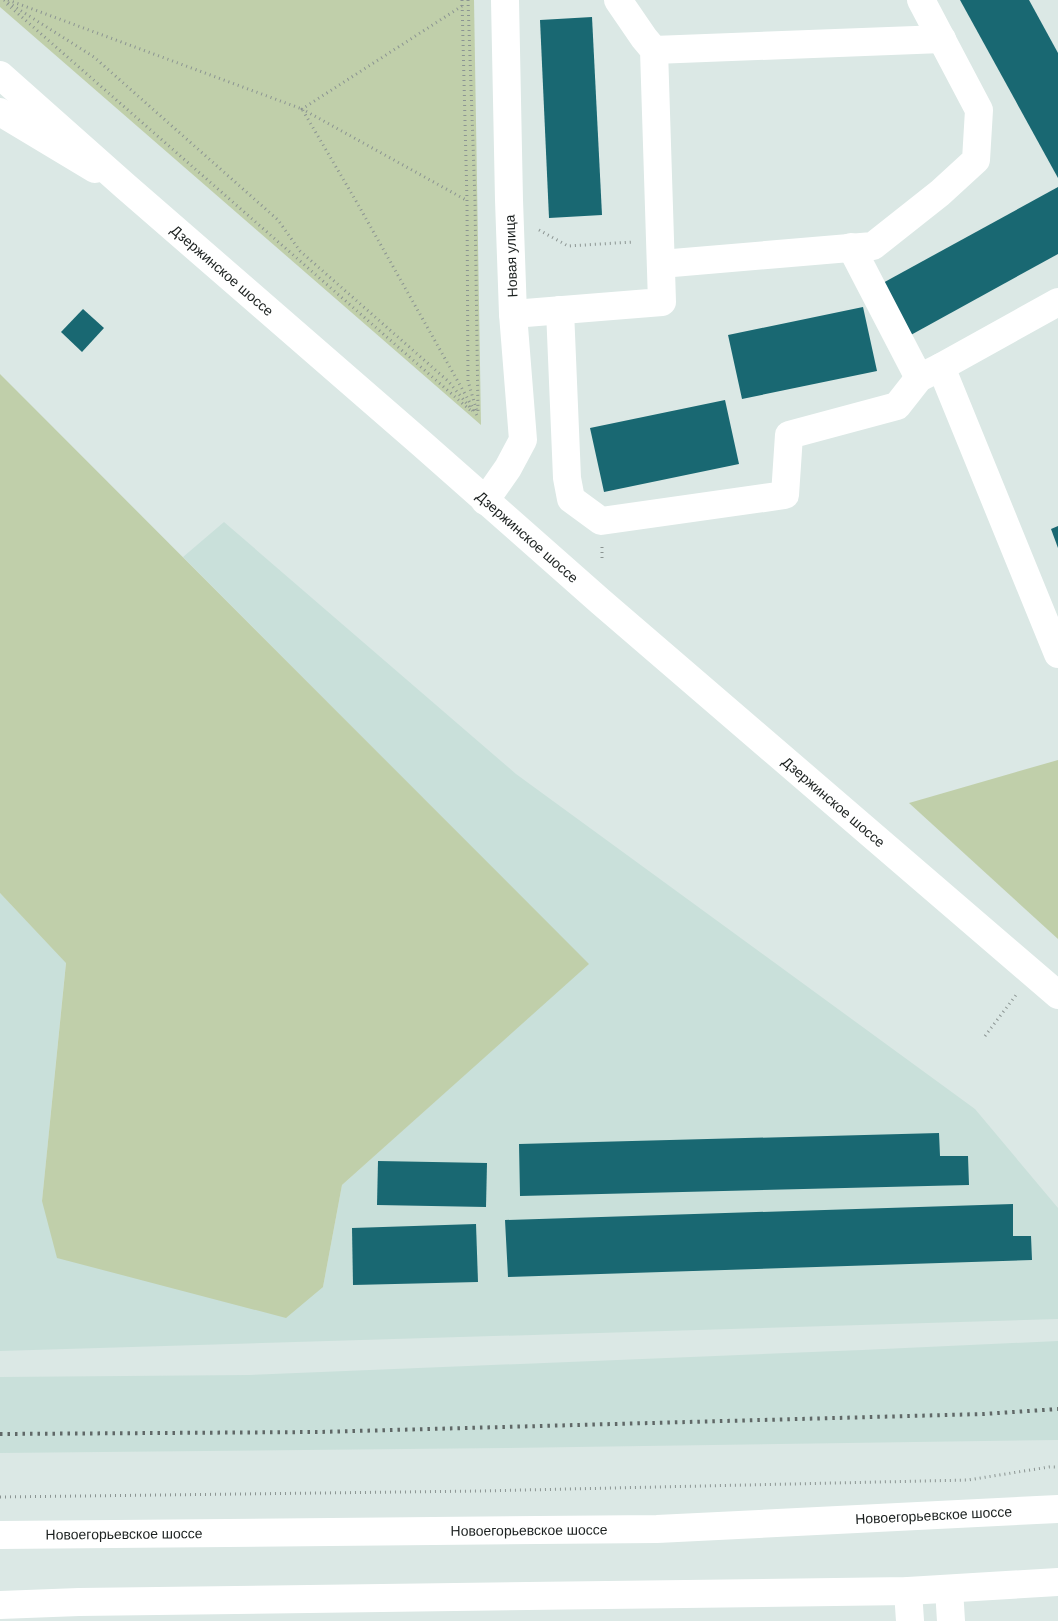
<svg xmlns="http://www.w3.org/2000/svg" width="1058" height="1621" font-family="'DM Sans',sans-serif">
<rect width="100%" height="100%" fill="#dbe8e5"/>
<g fill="#c9e0da">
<polygon points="224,522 516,774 975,1109 1058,1208 1058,1319 0,1351 0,893 66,962 42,1201 323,1287 342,1185 588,964 183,557"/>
<polygon points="1058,1341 1058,1440 506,1448 0,1453 0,1377 249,1375 862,1350"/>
</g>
<g fill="#c0cfaa">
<polygon points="0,0 474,0 481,425 0,7"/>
<polygon points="0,374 589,964 342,1185 323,1287 286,1318 57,1258 42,1201 66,963 0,893"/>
<polygon points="1058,760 1058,939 909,803"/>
</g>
<g fill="#196872">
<polygon points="960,0 1029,0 1058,53 1058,178"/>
<polygon points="592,17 602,215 549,218 540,20"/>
<polygon points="1058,187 1058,254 909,336 881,284"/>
<polygon points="863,307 877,371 742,399 728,335"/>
<polygon points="83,309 104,328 82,352 61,332"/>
<polygon points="725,400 739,464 604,492 590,428"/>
<polygon points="1058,526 1058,548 1051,529"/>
<polygon points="939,1133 940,1156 968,1156 969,1185 520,1196 519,1144"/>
<polygon points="378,1161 487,1163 486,1207 377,1205"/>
<polygon points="1013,1204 1013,1236 1031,1236 1032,1260 508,1277 505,1220"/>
<polygon points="476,1224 478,1282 353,1285 352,1228"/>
</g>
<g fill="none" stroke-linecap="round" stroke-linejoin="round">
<g stroke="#8b9492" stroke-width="3" stroke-dasharray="1 4" stroke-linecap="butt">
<polyline points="4,0 94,57 278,220 300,251 448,381 473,411"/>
<polyline points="8,0 302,109 356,201 478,417"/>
<polyline points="462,0 467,201 468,381 477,412"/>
<polyline points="468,0 475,201 478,412"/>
<polyline points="7,4 470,410"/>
<polyline points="462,6 302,109 466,200"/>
<polyline points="539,230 568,246 633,242"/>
<polyline points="602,547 602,559"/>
<polyline points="985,1036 1016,995"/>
<polyline points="0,1497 480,1491 968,1480 1049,1467 1058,1467"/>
</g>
<g stroke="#fff" stroke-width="28">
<polyline points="654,50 942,39"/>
<polyline points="0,112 95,169"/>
<polyline points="851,247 919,378"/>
<polyline points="661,264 873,246 940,193 976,160 979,110 921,0"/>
<polyline points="560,310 567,478 571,499 601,521 785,495 789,435 897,406 919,378 941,367 1058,302"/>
<polyline points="513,314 662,302 654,50 644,38 618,0"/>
<polyline points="941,367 1058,654"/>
<polyline points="485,501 508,468 523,440 513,314 509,200 505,0"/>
<polyline points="949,1589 951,1621"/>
<polyline points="908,1591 910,1621"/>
</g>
<g stroke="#fff" stroke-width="28">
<path id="s1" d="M0,75L125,186L422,444L601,602L1058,995"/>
<path id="s2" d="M0,1535L657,1529L1058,1509"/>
<polyline points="0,1605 79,1602 908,1591 1058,1582"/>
</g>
<polyline stroke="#606867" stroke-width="4" stroke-dasharray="2.5 5" stroke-linecap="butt" points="0,1434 318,1432 983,1414 1058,1409"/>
</g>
<g text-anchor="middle" stroke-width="5" stroke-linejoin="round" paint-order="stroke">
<g font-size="14" fill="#1c2120" stroke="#fff">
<text transform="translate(511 256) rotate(-92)" y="5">Новая улица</text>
<text dy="5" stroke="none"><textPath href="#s1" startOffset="296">Дзержинское шоссе</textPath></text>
<text dy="5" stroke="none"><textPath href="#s1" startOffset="701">Дзержинское шоссе</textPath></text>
<text dy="5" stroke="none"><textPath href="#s1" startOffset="1106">Дзержинское шоссе</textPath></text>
<text dy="5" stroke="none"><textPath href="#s2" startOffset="934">Новоегорьевское шоссе</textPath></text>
<text dy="5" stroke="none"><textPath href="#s2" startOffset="529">Новоегорьевское шоссе</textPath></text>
<text dy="5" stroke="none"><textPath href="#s2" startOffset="124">Новоегорьевское шоссе</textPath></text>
</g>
</g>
</svg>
